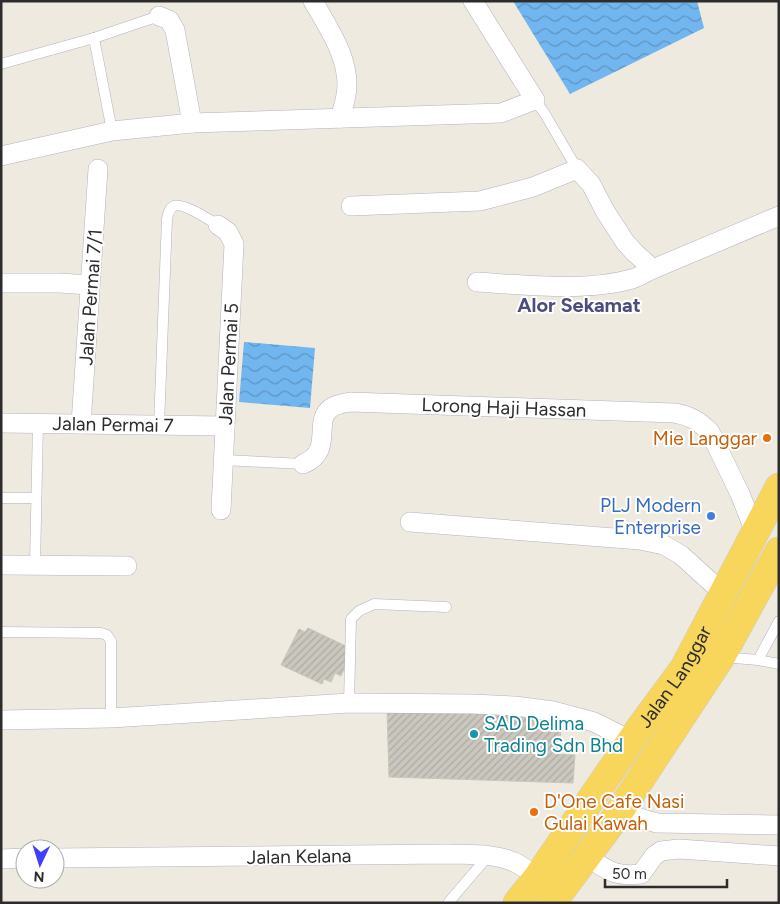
<svg xmlns="http://www.w3.org/2000/svg" width="780" height="904" font-family="Figtree,sans-serif">
<defs>
<pattern id="water-waves" width="16" height="10" patternUnits="userSpaceOnUse" patternTransform="scale(1.25)"><rect width="16" height="10" fill="#72b6ef"/><path d="M0 5q4-4 8 0t8 0" fill="none" stroke="#5e94c2"/></pattern>
<pattern id="building-hatch" width="6" height="6" patternUnits="userSpaceOnUse" patternTransform="scale(1.25)"><rect width="6" height="6" fill="#c9c7be"/><path d="M-1 1l2-2M0 6l6-6M5 7l2-2" fill="none" stroke="#adaba3"/></pattern>
</defs>
<rect width="100%" height="100%" fill="#eeeadf"/>
<g fill="url(#water-waves)">
<polygon points="513,1 697,1 704,28 570,94"/>
<polygon points="244,342 315,348 310,408 239,402"/>
</g>
<g fill="url(#building-hatch)" stroke="#c9c7b8">
<polygon points="308,628 350,648 349,658 341,676 335,673 331,682 324,679 322,684 281,665 299,629 305,632"/>
<polygon points="387,710 562,715 559,754 575,755 573,783 389,777"/>
</g>
<g fill="none" stroke-linecap="round" stroke-linejoin="round">
<g stroke="#b2b2c0" stroke-width="11">
<g id="service">
<polyline points="94,38 112,131"/>
<polyline points="1,64 94,38 159,16"/>
<polyline points="535,100 545,114 577,169"/>
<path d="M159,425L167,219C168,214 169,208 174,206C182,202 210,220 218,225"/>
<polyline points="224,460 303,464"/>
<polyline points="1,498 36,498"/>
<polyline points="35,565 38,423"/>
<polyline points="1,632 101,633 107,635 111,641 111,718"/>
<polyline points="723,657 758,660 779,664"/>
<polyline points="758,660 779,621"/>
<polyline points="349,703 351,619 359,611 374,604 446,607"/>
<polyline points="448,903 489,855"/>
</g>
</g>
<g stroke="#b2b2c0" stroke-width="20">
<g id="minor">
<path d="M313,1C329,29 352,62 346,95C345,103 342,111 340,118"/>
<polyline points="159,16 169,20 175,30 192,123"/>
<polyline points="1,156 112,131 192,123 501,113 535,100 473,1"/>
<polyline points="351,206 480,201 533,187 577,169 591,184 605,211 625,242 635,253 653,269 779,216"/>
<polyline points="218,225 228,232 234,244 221,510"/>
<path d="M477,282C525,285 585,292 632,279C639,277 646,272 653,269"/>
<polyline points="1,283 59,283 90,285"/>
<polyline points="1,423 225,426"/>
<polyline points="81,424 98,169"/>
<path d="M303,464C335,451 312,421 331,408C336,404 344,403 350,402L674,413C689,415 699,421 710,432L740,494L755,532"/>
<polyline points="410,522 640,540 664,545 681,555 724,594"/>
<polyline points="1,565 127,566"/>
<polyline points="1,720 111,718 349,703 473,704 515,706 553,711 594,722 632,741"/>
<polyline points="621,808 639,818 657,823 779,825"/>
<path d="M587,857C608,870 614,877 641,874L654,856L661,851L679,849L779,856"/>
<path d="M55,858L448,854C470,855 494,853 514,862C522,865 530,872 537,878"/>
<polyline points="1,859 25,858"/>
</g>
</g>
<g stroke="#ccc" stroke-width="29">
<g id="trunk">
<path id="s1" d="M517,903L537,878L642,725L684,668L779,487"/>
<polyline points="552,903 613,821 721,657 779,551"/>
</g>
</g>
<use href="#service" stroke="#fff" stroke-width="10"/>
<use href="#minor" stroke="#fff" stroke-width="19"/>
<use href="#trunk" stroke="#f8d65c" stroke-width="28"/>
</g>
<g fill="#e8710a" stroke="#fff" stroke-width="2">
<circle cx="767" cy="438" r="5"/>
<circle cx="534" cy="812" r="5"/>
</g>
<circle fill="#3f7fe0" stroke="#fff" stroke-width="2" cx="711" cy="516" r="5"/>
<circle fill="#0f9aa8" stroke="#fff" stroke-width="2" cx="474" cy="734" r="5"/>
<g text-anchor="middle" stroke-width="4" stroke-linejoin="round" paint-order="stroke">
<g font-size="19" fill="#2c2c2c" stroke="#fff">
<text transform="translate(90 297) rotate(-86)" y="7">Jalan Permai 7/1</text>
<text transform="translate(228 364) rotate(-87)" y="7">Jalan Permai 5</text>
<text transform="translate(504 407) rotate(2)" y="7">Lorong Haji Hassan</text>
<text transform="translate(113 424) rotate(1)" y="7">Jalan Permai 7</text>
<text dy="7" stroke="none"><textPath href="#s1" startOffset="276">Jalan Langgar</textPath></text>
<text transform="translate(299 856) rotate(-1)" y="7">Jalan Kelana</text>
</g>
<g font-size="19" fill="#c56008" stroke="#fff" text-anchor="end">
<text x="757" y="445">Mie Langgar</text>
<text x="544" y="808" text-anchor="start">D'One Cafe Nasi<tspan x="544" dy="22">Gulai Kawah</tspan></text>
</g>
<g font-size="19" fill="#366cbe" stroke="#fff" text-anchor="end">
<text x="701" y="512">PLJ Modern<tspan x="701" dy="22">Enterprise</tspan></text>
</g>
<g font-size="19" fill="#0d838f" stroke="#fff" text-anchor="start">
<text x="484" y="730">SAD Delima<tspan x="484" dy="22">Trading Sdn Bhd</tspan></text>
</g>
<g font-size="20" font-weight="bold" fill="#4c4c7e" stroke="#fff">
<text x="579" y="312">Alor Sekamat</text>
</g>
</g>
<rect width="780" height="904" fill="none" stroke="#2c2c2c" stroke-width="5"/>
<g transform="translate(40 864) rotate(184)"><circle r="24" fill="#ffffff" stroke="#ababab"/>
<path d="M0-4L9 19L0 12L-9 19Z" fill="#403ffa"/>
<text y="-8" font-size="14" font-weight="bold" text-anchor="middle" fill="#2c2c2c">N</text>
</g>
<path d="M605 879v8h122v-8" fill="none" stroke="#2c2c2c" stroke-width="2.5"/>
<text x="612" y="879" font-size="15" fill="#2c2c2c" stroke="#ffffff" stroke-width="4" paint-order="stroke">50 m</text>
</svg>
